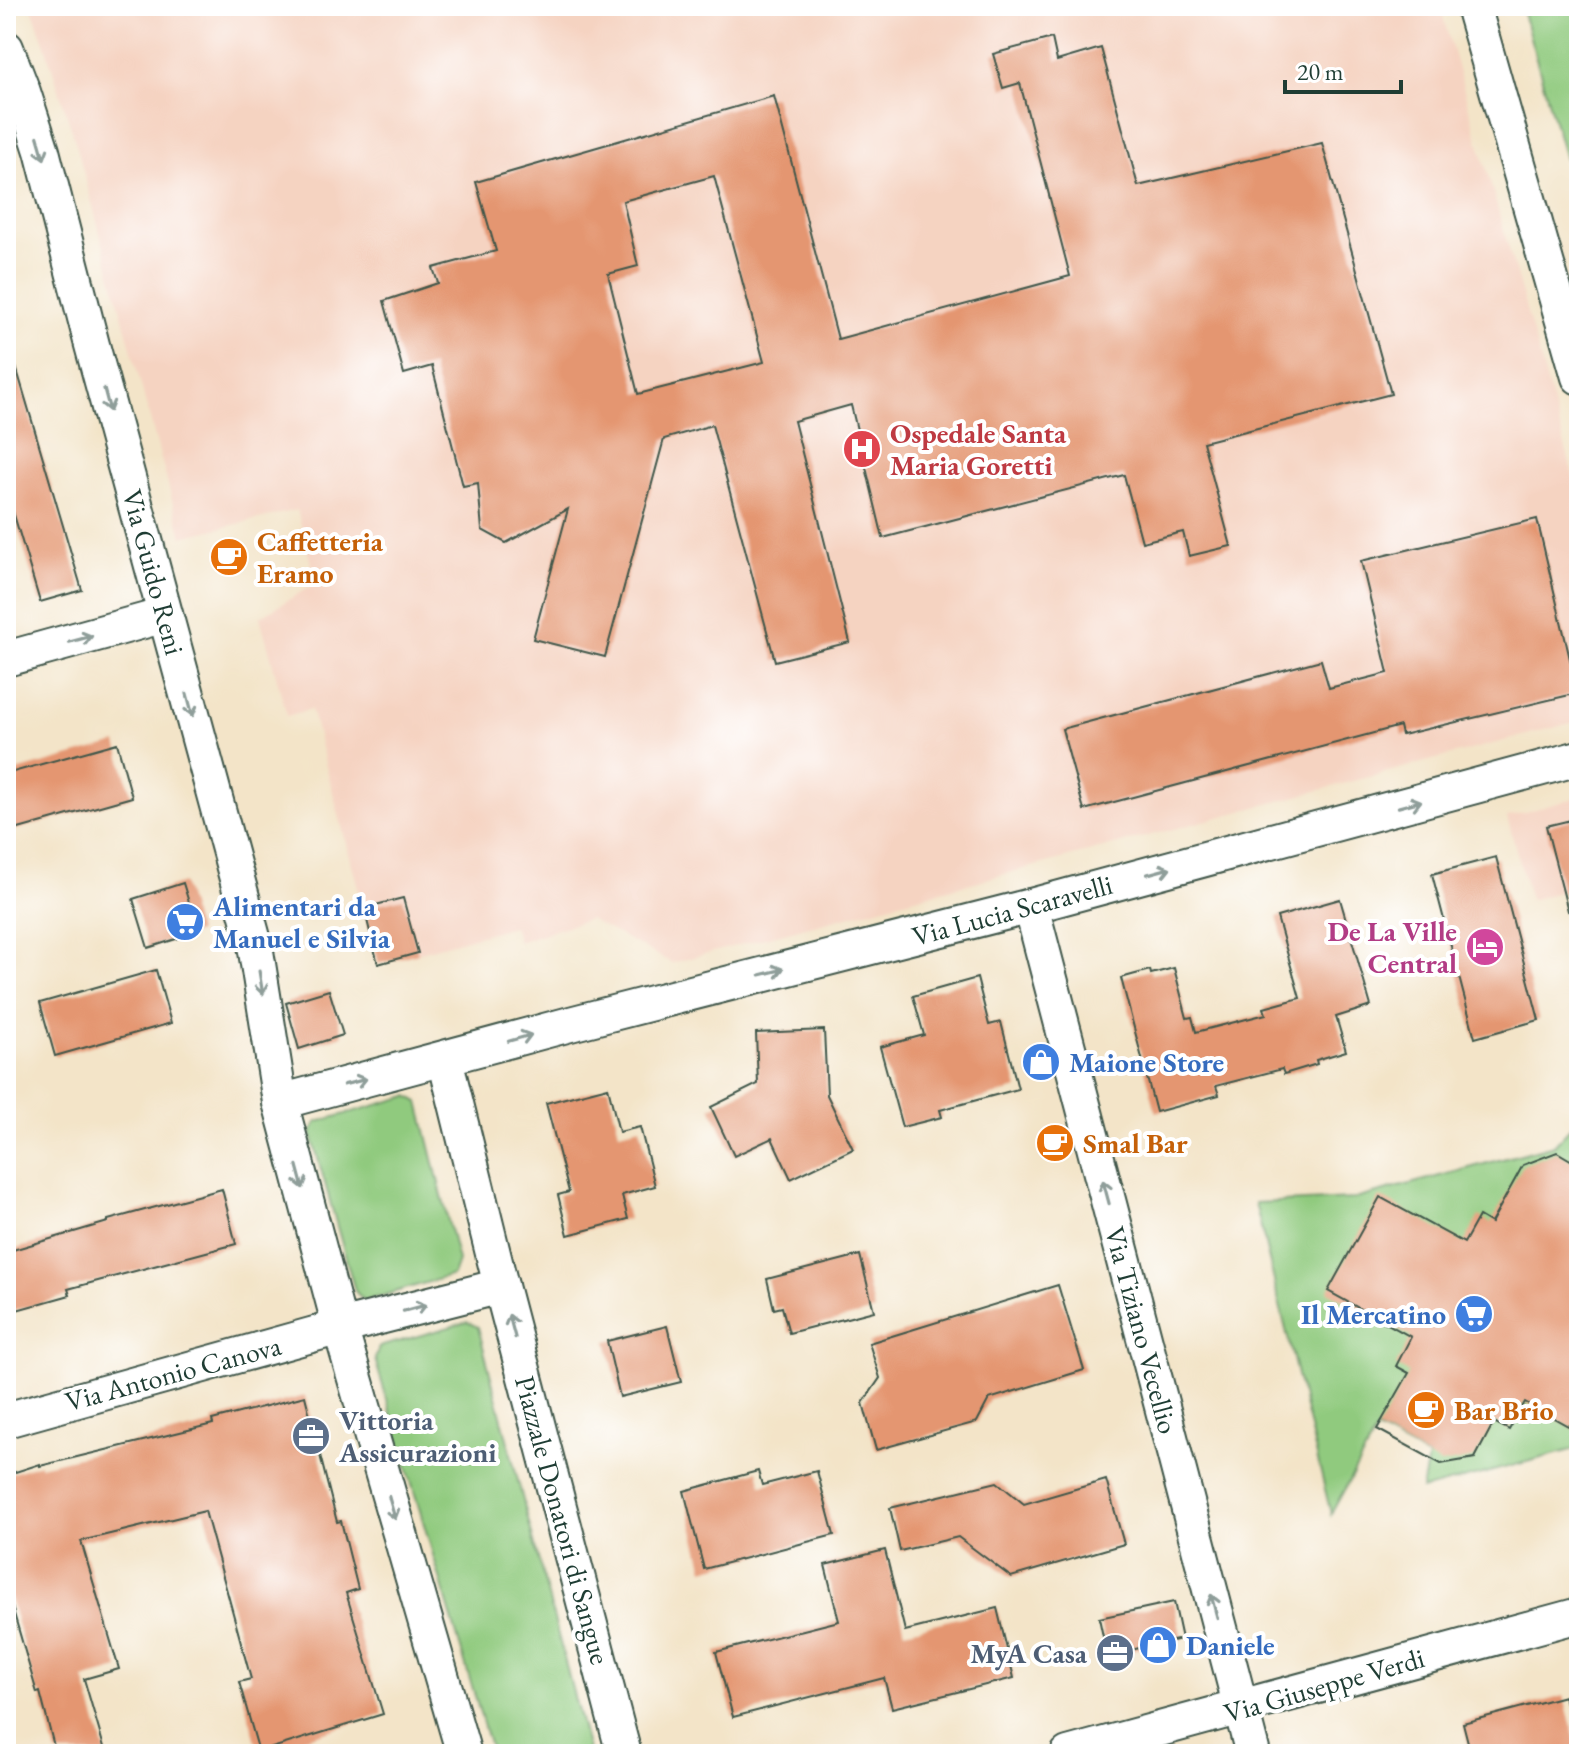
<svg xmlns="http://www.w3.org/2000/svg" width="1585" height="1760" font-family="'EB Garamond',serif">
<rect width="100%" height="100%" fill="#fff"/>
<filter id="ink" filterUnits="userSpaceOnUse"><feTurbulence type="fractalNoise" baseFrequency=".0125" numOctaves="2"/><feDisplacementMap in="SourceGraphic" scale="16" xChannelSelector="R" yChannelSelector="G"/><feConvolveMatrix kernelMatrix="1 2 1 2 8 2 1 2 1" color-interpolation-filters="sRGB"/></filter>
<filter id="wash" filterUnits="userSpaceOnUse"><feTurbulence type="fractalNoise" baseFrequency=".006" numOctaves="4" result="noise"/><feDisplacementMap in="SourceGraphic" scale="32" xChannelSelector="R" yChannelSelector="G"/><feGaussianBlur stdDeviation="1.8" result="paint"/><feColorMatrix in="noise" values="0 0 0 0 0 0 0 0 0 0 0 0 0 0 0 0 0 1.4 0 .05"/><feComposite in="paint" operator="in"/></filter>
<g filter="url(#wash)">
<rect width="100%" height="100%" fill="#f3e4c8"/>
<g fill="#f5d3c1">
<polygon points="31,6 1440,6 1579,495 1579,721 672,963 589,919 518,942 513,926 378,964 311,709 287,716 260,617 316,583 297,510 182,537 76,144 43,39"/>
<polygon points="1579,797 1579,907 1573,888 1530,900 1507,817"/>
</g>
<g fill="#90ca7e" stroke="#588459" stroke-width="2">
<polygon points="1521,6 1579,6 1579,172 1565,159"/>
<polygon points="408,1096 419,1102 458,1261 453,1275 364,1301 355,1291 311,1133 317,1122"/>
<polygon points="1579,1118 1579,1448 1422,1490 1428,1457 1377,1430 1331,1514 1255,1203 1355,1199 1554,1145"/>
<polygon points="467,1322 478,1327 589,1754 492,1754 375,1359 379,1347"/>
</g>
<g id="blocks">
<g fill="#e49671" fill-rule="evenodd">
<path d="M1052,38L1057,61L1101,48L1138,186L1322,143L1391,394L1203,442L1231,546L1189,556L1183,532L1142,542L1124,475L883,538L851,405L794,421L850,642L775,661L712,425L664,439L605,657L533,639L568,509L506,543L482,530L478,483L463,486L432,366L404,374L384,301L438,283L433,268L496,251L476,182L774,96L838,339L1070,276L1020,83L1003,88L993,54ZM714,176L764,362L638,394L608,274L638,266L623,201Z"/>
<polygon points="14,360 82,590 40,602 6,488 6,361"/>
<polygon points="1537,519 1578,693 1402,735 1400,726 1084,810 1062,729 1321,660 1329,688 1388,673 1361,561"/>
<polygon points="117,743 132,797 15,830 6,797 6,774"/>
<polygon points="1579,818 1579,909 1568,911 1546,826"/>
<polygon points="1496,857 1539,1020 1475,1038 1432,874"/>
<polygon points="183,883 198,932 148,948 133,899"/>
<polygon points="403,898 418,953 378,964 364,908"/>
<polygon points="1340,899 1371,1006 1336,1017 1346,1051 1316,1060 1317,1064 1284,1074 1282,1069 1216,1086 1219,1095 1156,1112 1121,978 1150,970 1151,974 1174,968 1187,1018 1192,1017 1196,1032 1266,1014 1264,1008 1300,998 1277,917"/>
<polygon points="156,970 171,1023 55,1056 40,1003"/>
<polygon points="977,978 989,1025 1001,1022 1018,1089 940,1110 942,1117 902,1127 880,1047 924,1035 913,996"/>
<polygon points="329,990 343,1035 299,1049 286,1003"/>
<polygon points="824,1030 827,1095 853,1149 791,1179 772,1138 734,1156 711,1107 758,1084 756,1033"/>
<polygon points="608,1087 619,1132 640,1127 655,1186 622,1195 628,1219 568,1235 558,1195 569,1192 546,1103"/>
<polygon points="1557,1152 1579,1165 1579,1432 1525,1402 1509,1430 1494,1422 1475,1458 1441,1464 1377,1429 1409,1373 1396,1366 1411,1337 1328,1291 1380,1197 1464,1243 1479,1216 1491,1223 1523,1165"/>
<polygon points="222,1189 236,1244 68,1289 70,1295 6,1313 6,1252 108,1222 108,1220"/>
<polygon points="860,1255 874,1311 789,1333 782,1307 774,1309 767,1279"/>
<polygon points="1058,1285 1084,1370 989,1399 977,1422 876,1450 863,1403 880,1378 869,1343"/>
<polygon points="667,1326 681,1382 620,1397 607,1341"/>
<polygon points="305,1396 337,1522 341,1521 358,1589 346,1593 383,1714 259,1752 239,1682 251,1679 205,1511 81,1541 119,1669 84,1679 106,1754 56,1754 40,1692 37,1693 6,1586 6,1475 40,1464 40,1466 213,1424 212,1420"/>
<polygon points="758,1471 762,1485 817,1471 834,1535 704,1569 684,1491"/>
<polygon points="1106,1480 1124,1544 1011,1577 958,1537 900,1551 890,1508 997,1482 1024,1504"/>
<polygon points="885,1550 905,1631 997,1608 1014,1678 892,1708 884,1678 733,1717 716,1652 839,1621 825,1565"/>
<polygon points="1174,1602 1182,1639 1107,1655 1099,1618"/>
<polygon points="1564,1696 1579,1754 1471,1754 1463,1723"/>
</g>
</g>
</g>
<g filter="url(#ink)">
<use href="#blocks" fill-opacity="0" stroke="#3f564a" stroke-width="2"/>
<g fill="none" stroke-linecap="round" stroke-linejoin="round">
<g stroke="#3f564a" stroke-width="38">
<g id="street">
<polyline points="1473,6 1579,377"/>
<polyline points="6,48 23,92 42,151 92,345 255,945 280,1102 340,1327 464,1754"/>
<polyline points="6,659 165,615"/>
<polyline points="1031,906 1253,1754"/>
<polyline points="445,1059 501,1286 624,1754"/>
<polyline points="280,1102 574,1023 1031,906 1579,758"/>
<polyline points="6,1420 340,1327 501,1286"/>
<polyline points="1068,1754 1579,1615"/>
</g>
</g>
<use href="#street" stroke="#fff" stroke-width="34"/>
</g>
<defs><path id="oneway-shaft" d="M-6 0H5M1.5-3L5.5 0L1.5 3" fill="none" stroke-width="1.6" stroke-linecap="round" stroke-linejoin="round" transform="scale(2)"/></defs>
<g stroke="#8f9e9a">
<use href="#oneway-shaft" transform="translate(41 148) rotate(74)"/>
<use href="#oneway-shaft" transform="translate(107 400) rotate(75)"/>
<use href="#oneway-shaft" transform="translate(81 639) rotate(-15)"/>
<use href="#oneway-shaft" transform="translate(190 705) rotate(75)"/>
<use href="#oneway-shaft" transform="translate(1410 804) rotate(-15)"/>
<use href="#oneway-shaft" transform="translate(1159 871) rotate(-15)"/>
<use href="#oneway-shaft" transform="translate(772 972) rotate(-14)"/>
<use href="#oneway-shaft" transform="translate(261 983) rotate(81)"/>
<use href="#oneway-shaft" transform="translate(520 1038) rotate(-16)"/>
<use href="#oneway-shaft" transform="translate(355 1082) rotate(-14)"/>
<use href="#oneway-shaft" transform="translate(300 1177) rotate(75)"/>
<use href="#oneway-shaft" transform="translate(1106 1192) rotate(-105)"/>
<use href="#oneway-shaft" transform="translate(415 1308) rotate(-15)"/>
<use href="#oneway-shaft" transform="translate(512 1326) rotate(-105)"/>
<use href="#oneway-shaft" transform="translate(392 1508) rotate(74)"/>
<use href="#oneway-shaft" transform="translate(1214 1606) rotate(-105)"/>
</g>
</g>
<defs>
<g id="hospital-disc" transform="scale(2)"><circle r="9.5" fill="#e0444e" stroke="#fff"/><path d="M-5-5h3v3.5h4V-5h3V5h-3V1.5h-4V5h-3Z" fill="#fff"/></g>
<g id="cafe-disc" transform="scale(2)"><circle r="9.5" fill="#e8710a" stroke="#fff"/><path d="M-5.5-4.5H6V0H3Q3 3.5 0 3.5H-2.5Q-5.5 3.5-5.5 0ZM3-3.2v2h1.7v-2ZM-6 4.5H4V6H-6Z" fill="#fff"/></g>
<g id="supermarket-disc" transform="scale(2)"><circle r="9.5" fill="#3f7fe0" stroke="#fff"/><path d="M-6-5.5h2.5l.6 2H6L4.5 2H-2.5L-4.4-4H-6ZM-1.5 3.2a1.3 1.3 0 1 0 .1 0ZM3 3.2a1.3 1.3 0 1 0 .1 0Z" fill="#fff"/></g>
<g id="hotel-disc" transform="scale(2)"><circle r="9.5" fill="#d1479c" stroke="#fff"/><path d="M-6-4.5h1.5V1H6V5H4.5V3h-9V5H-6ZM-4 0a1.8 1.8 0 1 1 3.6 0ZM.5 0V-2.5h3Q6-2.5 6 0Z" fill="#fff"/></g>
<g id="shop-disc" transform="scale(2)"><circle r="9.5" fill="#3f7fe0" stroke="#fff"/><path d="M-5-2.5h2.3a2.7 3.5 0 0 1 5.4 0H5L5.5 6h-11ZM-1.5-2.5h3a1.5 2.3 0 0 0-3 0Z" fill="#fff"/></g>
<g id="office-disc" transform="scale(2)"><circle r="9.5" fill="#5c6f8a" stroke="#fff"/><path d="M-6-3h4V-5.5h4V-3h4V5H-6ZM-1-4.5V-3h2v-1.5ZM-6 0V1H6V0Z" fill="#fff"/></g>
</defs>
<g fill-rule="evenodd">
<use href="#hospital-disc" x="862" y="449"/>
<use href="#cafe-disc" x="229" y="557"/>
<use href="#supermarket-disc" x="185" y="922"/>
<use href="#hotel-disc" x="1485" y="947"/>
<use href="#shop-disc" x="1041" y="1062"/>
<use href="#cafe-disc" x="1055" y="1143"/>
<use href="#supermarket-disc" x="1474" y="1314"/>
<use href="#cafe-disc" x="1426" y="1410"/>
<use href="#office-disc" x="311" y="1436"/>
<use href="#shop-disc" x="1158" y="1645"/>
<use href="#office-disc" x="1115" y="1653"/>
</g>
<g text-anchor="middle" stroke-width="8" stroke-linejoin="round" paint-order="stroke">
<g font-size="28" font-weight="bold" fill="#be3a42" stroke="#fff" text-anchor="start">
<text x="890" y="443">Ospedale Santa<tspan x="890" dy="32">Maria Goretti</tspan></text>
</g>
<g font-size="28" font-weight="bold" fill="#c56008" stroke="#fff" text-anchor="start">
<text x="257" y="551">Caffetteria<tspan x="257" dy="32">Eramo</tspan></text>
<text x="1083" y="1153">Smal Bar</text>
<text x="1454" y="1420">Bar Brio</text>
</g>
<g font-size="28" fill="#1f3d34" stroke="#fff">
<text transform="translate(154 572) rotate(75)" y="10">Via Guido Reni</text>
<text transform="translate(1012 910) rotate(-15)" y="10">Via Lucia Scaravelli</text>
<text transform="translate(1142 1330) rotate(75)" y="10">Via Tiziano Vecellio</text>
<text transform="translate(173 1373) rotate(-15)" y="10">Via Antonio Canova</text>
<text transform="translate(563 1520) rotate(75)" y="10">Piazzale Donatori di Sangue</text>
<text transform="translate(1324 1685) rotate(-16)" y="10">Via Giuseppe Verdi</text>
</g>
<g font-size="28" font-weight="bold" fill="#366cbe" stroke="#fff" text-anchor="start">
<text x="213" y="916">Alimentari da<tspan x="213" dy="32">Manuel e Silvia</tspan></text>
<text x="1069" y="1072">Maione Store</text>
<text x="1446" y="1324" text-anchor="end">Il Mercatino</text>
<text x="1186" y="1655">Daniele</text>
</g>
<g font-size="28" font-weight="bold" fill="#b23c85" stroke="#fff" text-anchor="end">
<text x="1457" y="941">De La Ville<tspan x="1457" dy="32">Central</tspan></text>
</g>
<g font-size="28" font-weight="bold" fill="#4e5e75" stroke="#fff" text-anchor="start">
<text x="339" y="1430">Vittoria<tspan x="339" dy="32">Assicurazioni</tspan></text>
<text x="1087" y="1663" text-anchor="end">MyA Casa</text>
</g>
</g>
<rect width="1585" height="1760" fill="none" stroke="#fff" stroke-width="32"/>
<path d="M1285 80v12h116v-12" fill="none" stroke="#1f3d34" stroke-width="4"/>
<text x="1297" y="80" font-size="24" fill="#1f3d34" stroke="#ffffff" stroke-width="6" paint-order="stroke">20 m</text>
</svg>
